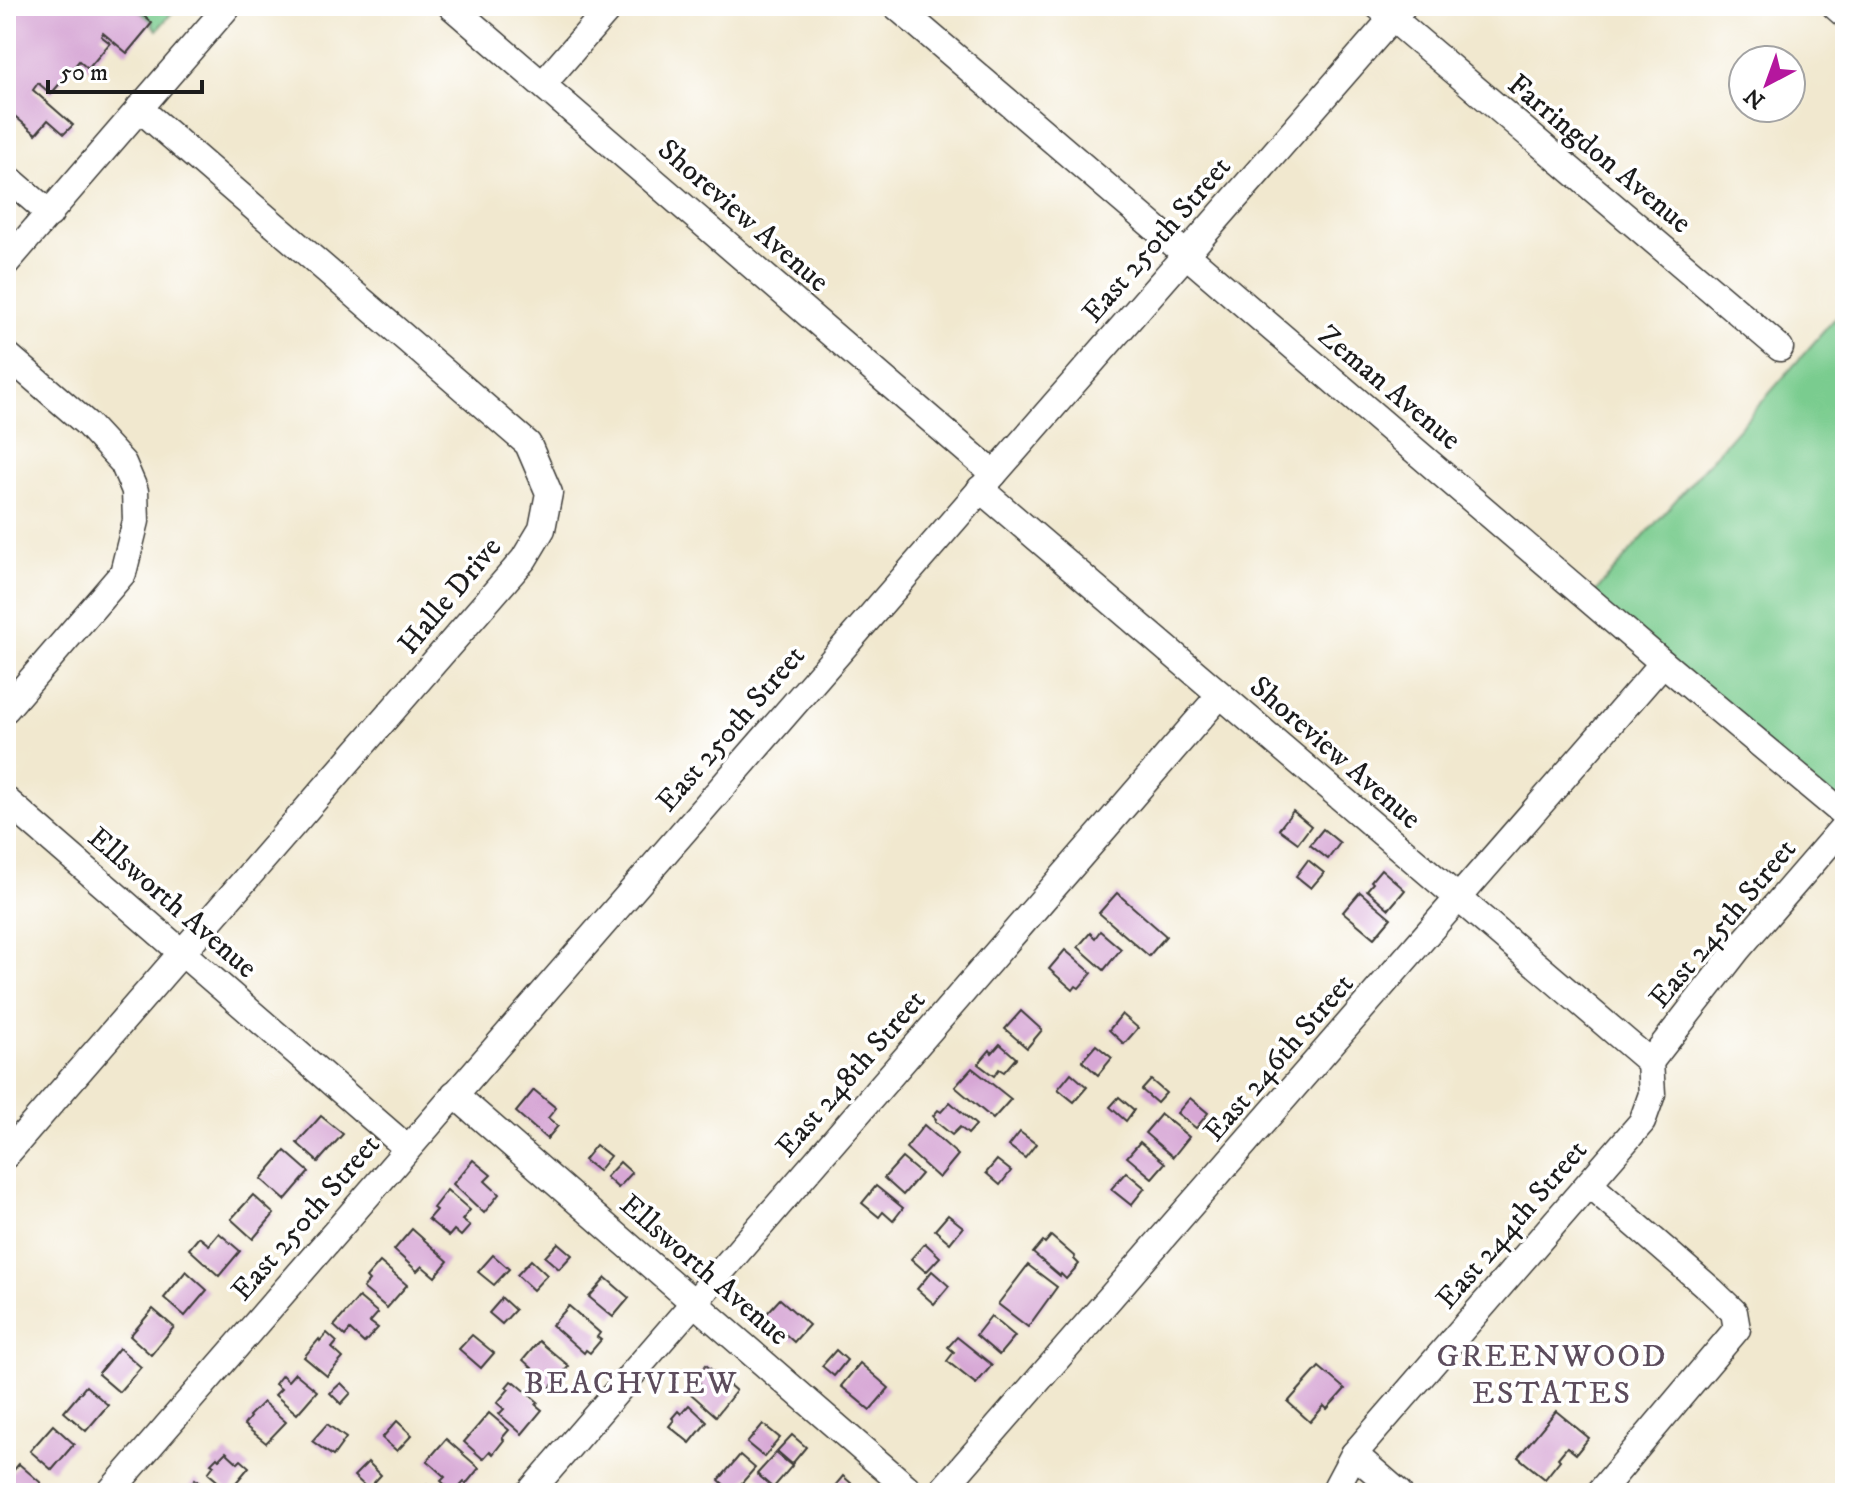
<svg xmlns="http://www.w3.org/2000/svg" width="1851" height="1499" font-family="'IM FELL DW Pica',serif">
<rect width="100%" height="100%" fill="#fff"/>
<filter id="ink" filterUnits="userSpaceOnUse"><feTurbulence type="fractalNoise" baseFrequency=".0125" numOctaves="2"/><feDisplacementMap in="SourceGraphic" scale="16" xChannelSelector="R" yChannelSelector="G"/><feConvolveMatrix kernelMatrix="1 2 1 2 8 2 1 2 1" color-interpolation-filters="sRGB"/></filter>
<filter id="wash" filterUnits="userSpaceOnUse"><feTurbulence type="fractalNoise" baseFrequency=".006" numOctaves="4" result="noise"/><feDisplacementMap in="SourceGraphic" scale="32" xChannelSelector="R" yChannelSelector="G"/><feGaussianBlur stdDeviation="1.8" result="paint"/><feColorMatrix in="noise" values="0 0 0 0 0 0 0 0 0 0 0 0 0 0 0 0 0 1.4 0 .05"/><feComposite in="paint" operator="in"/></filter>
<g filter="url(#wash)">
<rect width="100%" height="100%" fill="#f1e8cf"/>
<g fill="#7acc8f" stroke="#4b7456" stroke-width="2">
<polygon points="134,6 178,6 157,30 152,25 153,23"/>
<polygon points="1845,307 1845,815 1589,599"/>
</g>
<g id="blocks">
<g fill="#d7a7d5">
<polygon points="6,6 132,6 152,23 127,53 103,33 101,36 110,43 88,69 79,61 51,94 38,83 33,90 73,125 64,134 48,120 36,134 11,113 13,111 6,105"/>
<polygon points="1293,811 1311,826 1298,843 1279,829"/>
<polygon points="1323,829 1340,843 1328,859 1310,845"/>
<polygon points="1308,860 1324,873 1311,888 1296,876"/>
<polygon points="1381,869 1405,890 1389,909 1367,890 1373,883 1371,881"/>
<polygon points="1360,892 1391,918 1374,938 1343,912"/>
<polygon points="1117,893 1166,936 1149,956 1099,913"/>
<polygon points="1100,931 1121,949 1104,970 1078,947 1090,933 1095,938"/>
<polygon points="1065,950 1092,973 1079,988 1076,986 1073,990 1049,969"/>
<polygon points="1021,1011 1042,1030 1027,1048 1005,1029"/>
<polygon points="1122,1014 1138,1028 1124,1044 1109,1030"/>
<polygon points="1000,1044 1016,1058 1004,1072 999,1069 994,1076 978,1064 990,1050 992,1053"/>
<polygon points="1096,1045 1112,1058 1098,1075 1082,1061"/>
<polygon points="972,1068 1011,1099 993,1119 955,1087"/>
<polygon points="1071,1073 1087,1087 1074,1102 1058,1089"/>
<polygon points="1151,1080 1166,1093 1157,1103 1142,1090"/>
<polygon points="534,1090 556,1108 548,1118 558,1126 547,1139 516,1112"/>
<polygon points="1119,1097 1134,1110 1126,1121 1110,1107"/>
<polygon points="1190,1098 1208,1113 1196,1128 1177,1113"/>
<polygon points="950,1102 976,1125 968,1134 960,1127 952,1135 935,1121 936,1119 933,1116 938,1110 941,1112"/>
<polygon points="1161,1114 1189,1137 1173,1157 1145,1133"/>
<polygon points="321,1116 343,1134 318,1162 297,1143"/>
<polygon points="924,1125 958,1155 939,1178 906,1148"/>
<polygon points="1020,1132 1036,1144 1025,1158 1009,1146"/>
<polygon points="1140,1142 1165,1163 1152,1178 1127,1157"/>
<polygon points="596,1145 610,1156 598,1171 584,1160"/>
<polygon points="285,1151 309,1172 285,1200 261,1179"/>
<polygon points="902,1158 921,1174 903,1195 884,1178"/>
<polygon points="473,1160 491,1175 485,1181 499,1194 484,1213 453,1184"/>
<polygon points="997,1160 1011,1171 1000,1185 986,1173"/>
<polygon points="620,1162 632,1173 618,1188 606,1177"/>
<polygon points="1126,1172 1145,1188 1131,1205 1111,1189"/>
<polygon points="876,1186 903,1208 893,1221 883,1212 879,1217 862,1203"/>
<polygon points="447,1190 470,1210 462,1220 470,1226 461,1236 454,1230 449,1236 428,1219 436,1210 433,1208"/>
<polygon points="253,1195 274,1214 253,1239 231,1219"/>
<polygon points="948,1215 963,1227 950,1243 935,1230"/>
<polygon points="412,1229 448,1261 435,1277 422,1266 417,1271 394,1250"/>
<polygon points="219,1233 240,1251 219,1276 189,1249 199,1237 209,1245"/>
<polygon points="1051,1236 1075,1257 1074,1259 1079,1264 1066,1279 1061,1274 1060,1276 1033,1253 1043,1241 1045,1243"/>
<polygon points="558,1243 572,1255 559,1269 545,1257"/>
<polygon points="925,1243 940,1257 926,1272 911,1259"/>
<polygon points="493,1255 509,1269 494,1285 478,1272"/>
<polygon points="531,1260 547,1275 533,1290 517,1275"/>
<polygon points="380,1262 407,1285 387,1308 363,1288 369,1281 366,1278"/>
<polygon points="1028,1265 1057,1287 1028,1327 998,1304"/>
<polygon points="186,1271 207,1290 185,1316 164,1298"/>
<polygon points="932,1271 949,1286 934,1304 917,1289"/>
<polygon points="606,1278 629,1298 613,1317 589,1297"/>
<polygon points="359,1297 378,1313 370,1322 378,1328 364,1343 350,1330 345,1336 334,1326"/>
<polygon points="502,1298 515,1310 502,1324 489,1313"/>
<polygon points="780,1299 809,1325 794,1342 784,1333 778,1339 758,1323"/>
<polygon points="569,1306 600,1333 597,1337 601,1340 590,1353 586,1350 584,1353 552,1325"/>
<polygon points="153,1309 174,1327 151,1355 130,1336"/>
<polygon points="991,1316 1015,1336 999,1355 976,1335"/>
<polygon points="327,1333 337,1342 332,1348 343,1358 327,1376 304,1357 319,1339 320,1341"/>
<polygon points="472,1335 494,1353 481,1368 459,1349"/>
<polygon points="957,1337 992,1365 976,1384 947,1361 954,1352 948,1347"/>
<polygon points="539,1341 569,1366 562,1374 565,1376 557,1385 554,1383 549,1389 529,1372 533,1369 523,1360"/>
<polygon points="119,1348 141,1367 119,1392 98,1374"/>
<polygon points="836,1350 847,1360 834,1376 822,1366"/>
<polygon points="860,1363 889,1388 870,1410 841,1386"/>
<polygon points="706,1365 736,1391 716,1416 691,1394 700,1383 695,1378"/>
<polygon points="1319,1367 1345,1389 1327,1409 1324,1406 1310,1422 1288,1402"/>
<polygon points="295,1373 317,1391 297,1414 275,1395 281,1389 275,1384 282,1375 288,1381"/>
<polygon points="511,1381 514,1383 515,1382 538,1402 536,1405 542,1410 522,1434 499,1414 504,1409 497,1403 509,1389 506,1387"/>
<polygon points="341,1383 351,1393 341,1404 330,1393"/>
<polygon points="86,1386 108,1405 86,1431 64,1412"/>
<polygon points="263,1402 286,1422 266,1443 244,1425 250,1417 249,1416"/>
<polygon points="689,1405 707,1422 690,1443 669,1426 674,1420 672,1418 678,1411 681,1414"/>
<polygon points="1556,1411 1589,1438 1576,1454 1567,1447 1558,1458 1560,1460 1545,1479 1518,1457"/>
<polygon points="489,1413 509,1430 502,1438 504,1440 493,1454 490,1451 483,1459 464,1442"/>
<polygon points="397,1421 412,1435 397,1451 382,1438"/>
<polygon points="327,1424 346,1438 333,1456 312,1441"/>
<polygon points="763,1424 780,1438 764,1457 747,1443"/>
<polygon points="53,1425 74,1444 52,1470 30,1451"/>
<polygon points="792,1435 806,1447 792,1464 777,1451"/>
<polygon points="446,1439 479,1468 466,1484 464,1482 454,1493 441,1481 445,1477 427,1461"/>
<polygon points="226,1452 238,1463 241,1460 249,1467 229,1491 208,1473 214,1465 211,1463 217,1457 219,1459"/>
<polygon points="776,1453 792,1466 773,1488 757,1474"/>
<polygon points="740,1455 755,1468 733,1493 719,1480"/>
<polygon points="368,1462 381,1475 368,1489 354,1476"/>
<polygon points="19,1464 41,1483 32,1493 6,1493 6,1479"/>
<polygon points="843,1476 862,1493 829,1493"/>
<polygon points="195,1479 204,1487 200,1491 203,1493 172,1493 178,1486 184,1492"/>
<polygon points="427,1485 437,1493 420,1493"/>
</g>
</g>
</g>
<g filter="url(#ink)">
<use href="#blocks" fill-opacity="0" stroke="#3c3b37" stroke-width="2"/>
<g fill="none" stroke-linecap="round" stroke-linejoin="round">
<g stroke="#3c3b37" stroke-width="29">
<g id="minor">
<polyline points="451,6 994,474"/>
<polyline points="896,6 1663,663 1845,815"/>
<polyline points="1378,6 1780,348"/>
<polyline points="1835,6 1845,15"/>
<polyline points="543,84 611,6"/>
<polyline points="6,176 50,214"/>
<polyline points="6,263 228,6"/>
<polyline points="6,354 87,424 123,463 135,491 136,521 123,573 6,709"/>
<polyline points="980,489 1650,1062"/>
<polyline points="6,800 407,1148"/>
<polyline points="1650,1062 1737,950 1845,825"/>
<polyline points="454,1094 913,1493"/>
<polyline points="6,1155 524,559 542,529 549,493 528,444 139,108"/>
<polyline points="1589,1184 1711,1290 1734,1312 1737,1329 1599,1493"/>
<polyline points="1354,1454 1399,1493"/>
<polyline points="109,1493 994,474 1403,6"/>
<polyline points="529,1493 1220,695"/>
<polyline points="940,1493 1663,663"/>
<polyline points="1336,1493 1337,1486 1354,1454 1642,1122 1652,1094 1650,1062"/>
</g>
</g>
<use href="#minor" stroke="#fff" stroke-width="26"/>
</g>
</g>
<g text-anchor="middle" stroke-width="7" stroke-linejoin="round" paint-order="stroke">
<g font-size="30" fill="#1c1c1c" stroke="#fff">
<text transform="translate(1600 153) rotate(40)" y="10">Farringdon Avenue</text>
<text transform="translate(744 215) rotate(41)" y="10">Shoreview Avenue</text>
<text transform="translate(1156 239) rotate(-49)" y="10">East 250th Street</text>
<text transform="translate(1390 387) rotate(40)" y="10">Zeman Avenue</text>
<text transform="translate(449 595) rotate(-50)" y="10">Halle Drive</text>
<text transform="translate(730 728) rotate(-49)" y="10">East 250th Street</text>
<text transform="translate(1336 752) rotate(41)" y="10">Shoreview Avenue</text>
<text transform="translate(173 902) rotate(41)" y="10">Ellsworth Avenue</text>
<text transform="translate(1722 923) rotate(-50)" y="10">East 245th Street</text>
<text transform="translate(1278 1057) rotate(-49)" y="10">East 246th Street</text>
<text transform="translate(850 1073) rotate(-49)" y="10">East 248th Street</text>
<text transform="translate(305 1217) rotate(-49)" y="10">East 250th Street</text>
<text transform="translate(1511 1224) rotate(-49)" y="10">East 244th Street</text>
<text transform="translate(705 1269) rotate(41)" y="10">Ellsworth Avenue</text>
</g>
<g font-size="32" letter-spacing="2" fill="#5d4d5d" stroke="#fff">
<text x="1552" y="1366">GREENWOOD<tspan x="1552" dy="37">ESTATES</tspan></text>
<text x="631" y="1393">BEACHVIEW</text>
</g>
</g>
<rect width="1851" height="1499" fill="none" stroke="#fff" stroke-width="32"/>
<g transform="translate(1767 84) rotate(221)"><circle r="38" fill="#ffffff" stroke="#a4a4a4" stroke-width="2"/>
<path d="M0-6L14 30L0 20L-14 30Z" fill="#b5179e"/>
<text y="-12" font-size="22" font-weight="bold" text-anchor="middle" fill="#1c1c1c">N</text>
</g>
<path d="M48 80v12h154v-12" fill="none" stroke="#1c1c1c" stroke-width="4"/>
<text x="60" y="80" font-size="24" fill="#1c1c1c" stroke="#ffffff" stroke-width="6" paint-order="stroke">50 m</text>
</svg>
